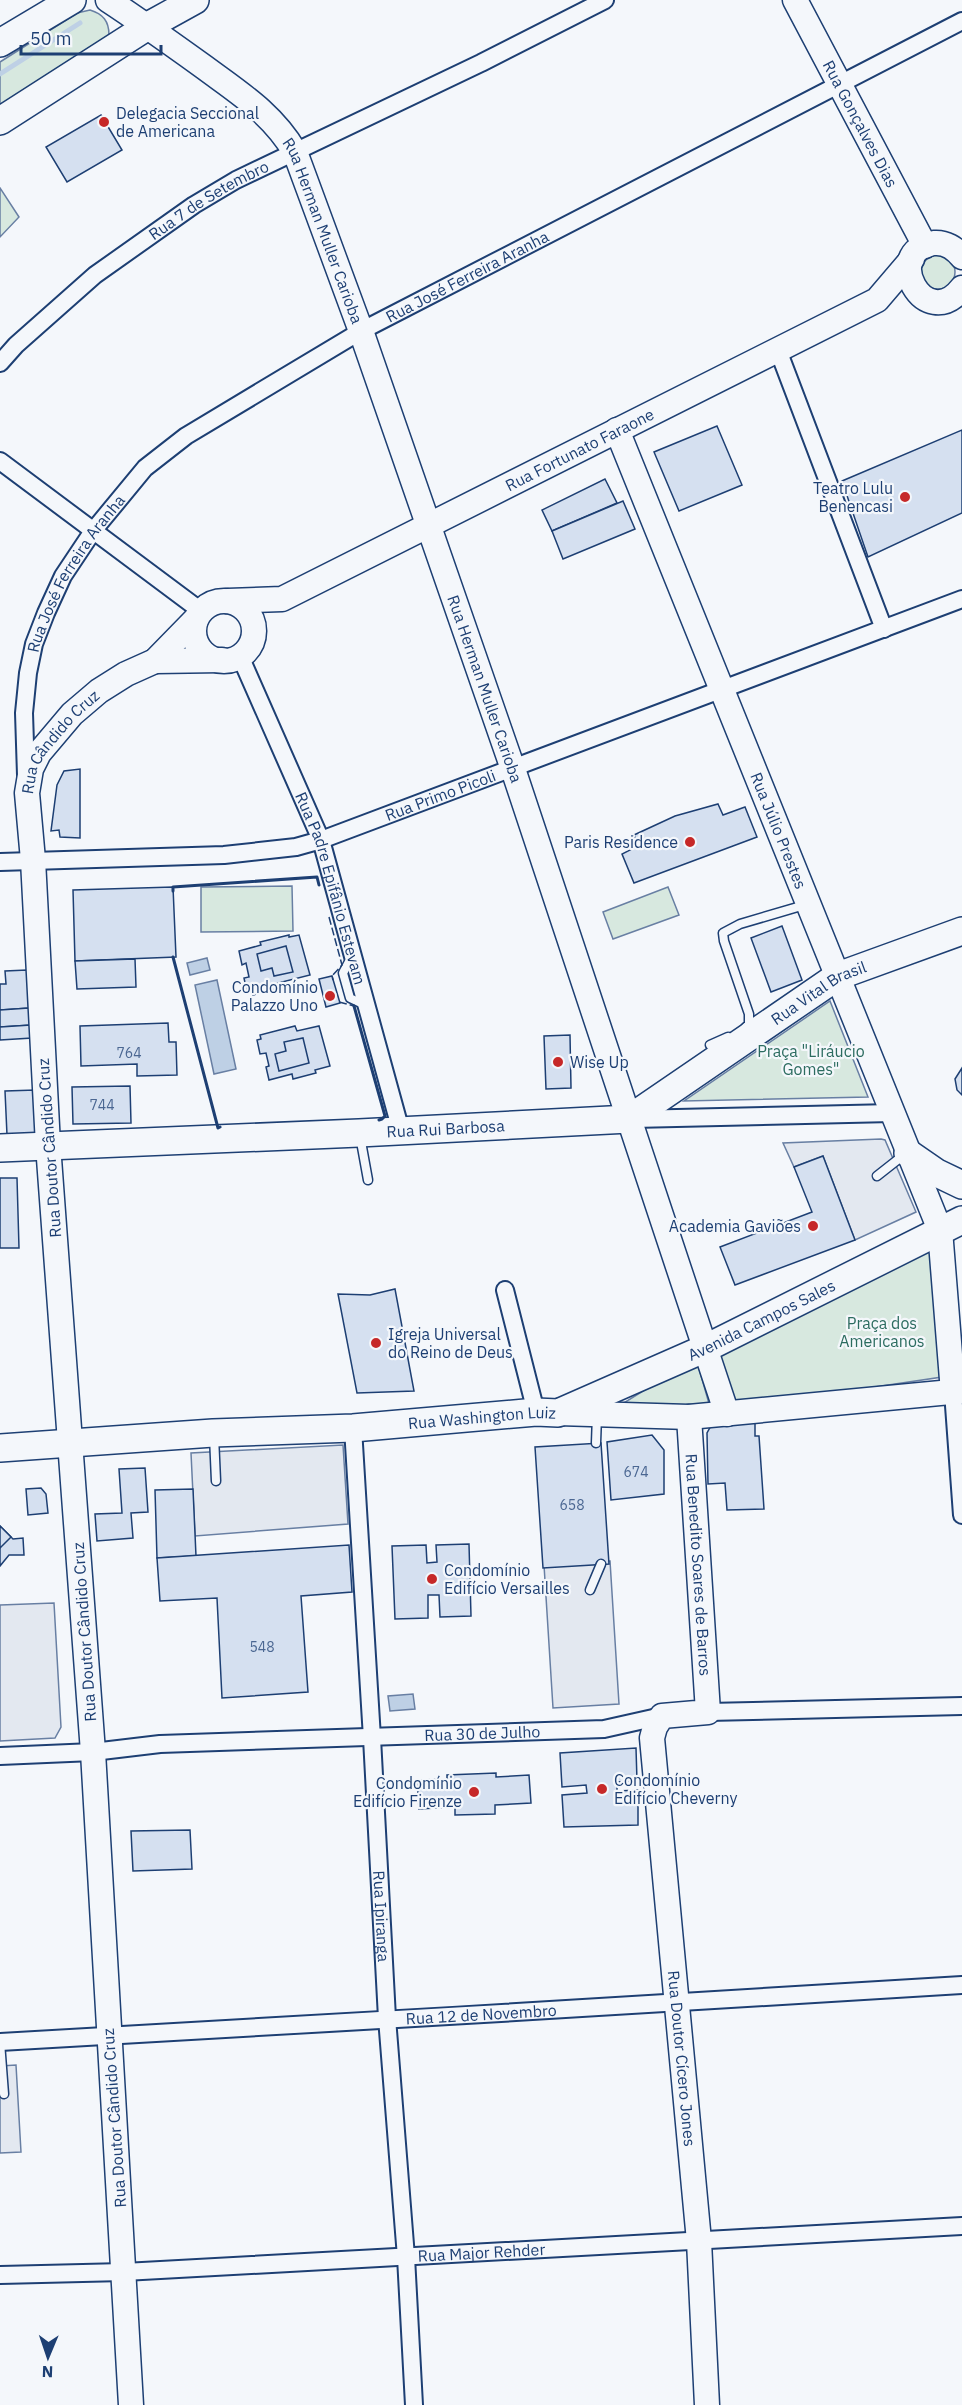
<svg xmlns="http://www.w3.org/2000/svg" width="962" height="2405" font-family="'IBM Plex Sans',sans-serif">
<rect width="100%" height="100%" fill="#f4f7fb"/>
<g fill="#d7e8df" stroke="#687fa3" stroke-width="1.5">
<path d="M90,10C103,14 109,21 109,35L0,105V62L77,13Z"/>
<polygon points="0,188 19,217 0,237"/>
<circle cx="938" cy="272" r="17"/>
<polygon points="292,886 293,931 201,932 201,887"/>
<polygon points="668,887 679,915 613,939 603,912"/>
<polygon points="830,1001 868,1097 684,1101"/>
<polygon points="931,1248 942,1377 733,1408 718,1357"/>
<polygon points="696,1358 710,1407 622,1404"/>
</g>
<g fill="#e3e8f0" stroke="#687fa3" stroke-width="1.5">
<polygon points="881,1139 885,1140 916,1212 855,1240 823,1156 794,1167 783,1143"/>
<polygon points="343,1445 348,1524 195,1536 191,1453"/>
<polygon points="610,1561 619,1704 553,1708 544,1565"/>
<polygon points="54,1603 61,1727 55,1738 0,1741 0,1605"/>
<polygon points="16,2065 21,2152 0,2153 0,2066"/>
</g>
<g fill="#bed0e5" stroke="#687fa3" stroke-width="1.5">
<polygon points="207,958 210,970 190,975 187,963"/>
<polygon points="217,980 236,1069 214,1074 195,985"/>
<polygon points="413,1694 415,1709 390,1711 388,1696"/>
</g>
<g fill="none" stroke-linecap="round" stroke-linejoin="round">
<polyline stroke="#bed0e5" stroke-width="5" points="0,74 80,23"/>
</g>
<g fill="#d5e0f0" stroke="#1d3f73" stroke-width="1.5">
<polygon points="101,115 122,150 67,182 46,147"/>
<polygon points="717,426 742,485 679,511 654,452"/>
<polygon points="962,430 962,513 868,557 842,481"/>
<polygon points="605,479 617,503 552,531 542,510"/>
<polygon points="623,501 635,529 563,559 552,531"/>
<polygon points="80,769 80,838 60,837 59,830 51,831 57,785 64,771"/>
<polygon points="718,804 723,815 745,807 757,837 634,883 622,854 638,846 634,835 675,816"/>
<polygon points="173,887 176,957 75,961 73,890"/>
<polygon points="782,926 802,980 771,992 751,938"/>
<polygon points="289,935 289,937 299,935 310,975 278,983 279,988 253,995 252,991 247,992 244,978 249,977 246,963 242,965 239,951 261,945 260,942"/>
<polygon points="286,946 293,972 274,976 272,968 261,971 257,954"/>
<polygon points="135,959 136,987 77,989 75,961"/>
<polygon points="27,970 29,1008 0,1010 0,984 6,984 5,971"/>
<polygon points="332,976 340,1003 326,1007 319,979"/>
<polygon points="29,1008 31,1025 0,1027 0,1010"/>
<polygon points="168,1023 169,1042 176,1042 177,1075 137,1076 137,1064 81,1066 80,1026"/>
<polygon points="31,1025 32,1038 0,1040 0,1027"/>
<polygon points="295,1026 297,1031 319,1026 330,1066 315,1070 316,1073 293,1079 292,1074 269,1080 266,1067 269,1066 266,1053 260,1054 257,1040 261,1039 260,1035"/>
<polygon points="570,1035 571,1088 546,1089 544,1036"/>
<polygon points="303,1038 309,1063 279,1071 275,1054 286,1051 284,1042"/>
<polygon points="962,1068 962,1095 957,1090 955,1079"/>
<polygon points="130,1086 131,1123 73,1124 72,1087"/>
<polygon points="36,1090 38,1134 7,1135 5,1091"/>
<polygon points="823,1156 855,1240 735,1285 720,1247 812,1212 794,1167"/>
<polygon points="0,1178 17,1178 19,1248 0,1248"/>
<polygon points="395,1289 414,1391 357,1393 338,1294 370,1295"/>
<polygon points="755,1423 755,1436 759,1436 764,1509 727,1510 725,1483 708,1484 707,1433 712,1424"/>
<polygon points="652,1435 664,1450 664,1494 611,1500 607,1442"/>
<polygon points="601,1443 609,1564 543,1568 535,1447"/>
<polygon points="145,1468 148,1512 131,1513 133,1538 97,1541 95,1514 122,1513 119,1469"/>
<polygon points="41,1488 46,1494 48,1513 28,1515 26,1489"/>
<polygon points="193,1489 196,1556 157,1558 155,1490"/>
<polygon points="0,1526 13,1539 23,1538 24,1555 9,1555 0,1566"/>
<polygon points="0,1526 11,1537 0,1548"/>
<polygon points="469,1544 471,1616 440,1617 439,1595 428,1595 428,1618 395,1619 392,1546 426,1545 427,1563 437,1562 436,1545"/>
<polygon points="349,1545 352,1592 301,1596 308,1692 222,1698 217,1598 160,1601 157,1558"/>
<polygon points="636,1748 637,1781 617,1782 617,1791 638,1790 638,1825 564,1827 562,1795 587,1793 586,1785 562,1787 560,1753"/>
<polygon points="496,1773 496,1777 529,1775 531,1803 495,1805 495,1814 455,1815 455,1807 419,1809 417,1780 447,1779 447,1775"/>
<polygon points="190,1830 192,1869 133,1871 131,1831"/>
</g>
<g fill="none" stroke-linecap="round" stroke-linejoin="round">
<g stroke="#1d3f73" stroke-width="11">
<g id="lane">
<polyline points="351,958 343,973 350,998 367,1006"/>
<polyline points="745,1028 749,1024 749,1014 724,941 723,933 740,924 808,904"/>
<polyline points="710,1045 728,1037"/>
<polyline points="360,1136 368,1180"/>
<polyline points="877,1176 905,1154"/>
<polyline points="214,1436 216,1481"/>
<polyline points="596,1443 597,1415"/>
<polyline points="590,1590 601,1564"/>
<polyline points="0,2042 4,2094"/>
</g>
</g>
<g stroke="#1d3f73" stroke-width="20">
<g id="street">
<polyline points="778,350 884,629"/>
<path id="s1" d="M0,363L16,345L95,275L194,205L236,180L481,63L605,0"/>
<polyline points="0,461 201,611"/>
<path id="s2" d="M240,656L321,840L401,1131"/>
<path id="s3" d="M26,775L24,713L28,673L34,644L46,613L63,576L93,531L145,468L186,436L361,331L962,21"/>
<path id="s4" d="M0,862L224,855L296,847L321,840L962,599"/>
<polyline points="633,1119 892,1113"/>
<polyline points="505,1290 536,1412"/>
<polyline points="953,1392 962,1515"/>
<path id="s5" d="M353,1428L372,1738L387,2018L406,2257L414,2405"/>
<polyline points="708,1712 962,1706"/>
<path id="s6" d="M0,1756L93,1752L160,1744L604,1729L662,1716"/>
<path id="s7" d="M0,2042C321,2023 641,2006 962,1985"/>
<path id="s8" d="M0,2275L124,2272L962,2226"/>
</g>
</g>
<g stroke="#1d3f73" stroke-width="27">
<g id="secondary">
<path id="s9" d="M108,0C140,21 172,44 204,67C239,93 272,113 295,152L361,331L513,769L727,1414"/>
<path id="s10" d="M795,0L925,246"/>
<path d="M962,257C955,248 945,242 934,243C880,251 925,335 962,288"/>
<path id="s11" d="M617,430L940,1230L953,1392"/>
<path id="s12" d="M228,601L282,599L877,300L912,259"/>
<circle cx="224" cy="631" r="30"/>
<polyline points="155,661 222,660"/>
<polyline points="558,1413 689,1417 962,1391"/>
<path id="s13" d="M689,1417L708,1712L662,1716L655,1727L652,1738L699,2241L707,2405"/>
<path id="s14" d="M131,2405L93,1752L48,1145L33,860L27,793L31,769L39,753L72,714L99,691L126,674L155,661L196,619"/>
</g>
</g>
<g stroke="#1d3f73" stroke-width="30">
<g id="primary">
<polyline points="0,43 72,0"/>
<polyline points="0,121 148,26 195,0"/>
<path id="s15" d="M0,1148L359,1133L629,1119L838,976L962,931"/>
<polyline points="908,1153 937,1173 962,1185"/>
<path id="s16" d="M0,1448L213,1433L353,1428L536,1412L558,1413L706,1348L962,1220"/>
</g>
</g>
<use href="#lane" stroke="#f4f7fb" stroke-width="8"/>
<use href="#street" stroke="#f4f7fb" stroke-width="16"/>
<use href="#secondary" stroke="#f4f7fb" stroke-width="24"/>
<use href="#primary" stroke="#f4f7fb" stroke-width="27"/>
<g stroke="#1d3f73" stroke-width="1.5" stroke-dasharray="8 3" stroke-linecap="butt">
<polyline points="329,917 342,965 332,976 333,980"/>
<polyline points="339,1002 354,1006"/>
</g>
<g stroke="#1d3f73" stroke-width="3">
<polyline points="173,891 173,887 317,877 319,885"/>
<polyline points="173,957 218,1128 220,1127"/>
<polyline points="354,1006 385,1116 382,1119 379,1120"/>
</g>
</g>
<g fill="#c62828" stroke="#f4f7fb" stroke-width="2">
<circle cx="104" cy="122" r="6"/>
<circle cx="905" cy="497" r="6"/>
<circle cx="690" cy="842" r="6"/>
<circle cx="330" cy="996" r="6"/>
<circle cx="558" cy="1062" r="6"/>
<circle cx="813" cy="1226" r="6"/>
<circle cx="376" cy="1343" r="6"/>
<circle cx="432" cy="1579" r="6"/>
<circle cx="602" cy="1789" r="6"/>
<circle cx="474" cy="1792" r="6"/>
</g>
<g text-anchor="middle" stroke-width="4.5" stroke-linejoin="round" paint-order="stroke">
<g font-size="14" fill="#4b6792">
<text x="129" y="1058">764</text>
<text x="102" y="1110">744</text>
<text x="636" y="1477">674</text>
<text x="572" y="1510">658</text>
<text x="262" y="1652">548</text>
</g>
<g font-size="16" fill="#1d3f73" stroke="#f4f7fb" text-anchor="start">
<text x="116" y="119">Delegacia Seccional<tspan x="116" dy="18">de Americana</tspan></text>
<text x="893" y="494" text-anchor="end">Teatro Lulu<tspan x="893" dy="18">Benencasi</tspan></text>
<text x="678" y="848" text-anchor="end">Paris Residence</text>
<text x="318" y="993" text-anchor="end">Condomínio<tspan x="318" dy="18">Palazzo Uno</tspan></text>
<text x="570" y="1068">Wise Up</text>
<text x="801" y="1232" text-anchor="end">Academia Gaviões</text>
<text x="388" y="1340">Igreja Universal<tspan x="388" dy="18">do Reino de Deus</tspan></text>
<text x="444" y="1576">Condomínio<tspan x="444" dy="18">Edifício Versailles</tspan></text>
<text x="614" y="1786">Condomínio<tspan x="614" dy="18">Edifício Cheverny</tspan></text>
<text x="462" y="1789" text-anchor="end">Condomínio<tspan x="462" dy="18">Edifício Firenze</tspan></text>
</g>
<g font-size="16" fill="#1d3f73" stroke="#f4f7fb">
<text dy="6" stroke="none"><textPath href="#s10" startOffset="140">Rua Gonçalves Dias</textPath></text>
<text dy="6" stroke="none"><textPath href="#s1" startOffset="266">Rua 7 de Setembro</textPath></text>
<text dy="6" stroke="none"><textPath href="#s9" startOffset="326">Rua Herman Muller Carioba</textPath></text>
<text dy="6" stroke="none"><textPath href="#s3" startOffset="717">Rua José Ferreira Aranha</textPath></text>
<text dy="6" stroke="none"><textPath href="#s12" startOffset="387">Rua Fortunato Faraone</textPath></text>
<text dy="6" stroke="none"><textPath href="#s3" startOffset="214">Rua José Ferreira Aranha</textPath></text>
<text dy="6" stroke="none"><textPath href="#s9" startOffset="812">Rua Herman Muller Carioba</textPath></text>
<text dy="6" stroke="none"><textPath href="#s14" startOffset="1678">Rua Cândido Cruz</textPath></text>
<text dy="6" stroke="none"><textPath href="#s4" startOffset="450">Rua Primo Picoli</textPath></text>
<text dy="6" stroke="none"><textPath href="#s11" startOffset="432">Rua Júlio Prestes</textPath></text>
<text dy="6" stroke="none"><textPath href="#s2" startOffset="250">Rua Padre Epifânio Estevam</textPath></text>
<text dy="6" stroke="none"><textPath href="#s15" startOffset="858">Rua Vital Brasil</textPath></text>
<text dy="6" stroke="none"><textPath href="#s15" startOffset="446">Rua Rui Barbosa</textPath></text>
<text transform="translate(49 1148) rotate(-94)" y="6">Rua Doutor Cândido Cruz</text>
<text dy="6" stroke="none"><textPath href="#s16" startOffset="783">Avenida Campos Sales</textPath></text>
<text dy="6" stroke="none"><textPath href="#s16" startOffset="483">Rua Washington Luiz</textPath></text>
<text dy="6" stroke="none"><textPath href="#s13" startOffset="148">Rua Benedito Soares de Barros</textPath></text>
<text transform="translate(84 1632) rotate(-94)" y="6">Rua Doutor Cândido Cruz</text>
<text dy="6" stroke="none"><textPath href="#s6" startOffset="483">Rua 30 de Julho</textPath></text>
<text dy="6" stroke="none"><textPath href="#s5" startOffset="489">Rua Ipiranga</textPath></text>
<text dy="6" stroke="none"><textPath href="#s7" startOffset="482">Rua 12 de Novembro</textPath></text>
<text dy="6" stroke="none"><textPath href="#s13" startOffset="688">Rua Doutor Cícero Jones</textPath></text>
<text transform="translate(114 2118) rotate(-94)" y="6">Rua Doutor Cândido Cruz</text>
<text dy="6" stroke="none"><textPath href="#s8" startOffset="482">Rua Major Rehder</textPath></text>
</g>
<g font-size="16" fill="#2c6c60" stroke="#f4f7fb">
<text x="811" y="1057">Praça "Liráucio<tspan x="811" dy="18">Gomes"</tspan></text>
<text x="882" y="1329">Praça dos<tspan x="882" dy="18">Americanos</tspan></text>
</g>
</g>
<g transform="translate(48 2357) rotate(182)" stroke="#f4f7fb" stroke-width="4.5" paint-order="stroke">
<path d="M0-4.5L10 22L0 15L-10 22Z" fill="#1d3f73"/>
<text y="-9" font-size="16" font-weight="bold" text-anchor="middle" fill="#1d3f73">N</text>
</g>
<path d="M21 45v9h140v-9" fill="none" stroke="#1d3f73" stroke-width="3"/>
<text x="30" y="45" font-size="18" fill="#1d3f73" stroke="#f4f7fb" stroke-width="4.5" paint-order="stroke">50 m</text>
</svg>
